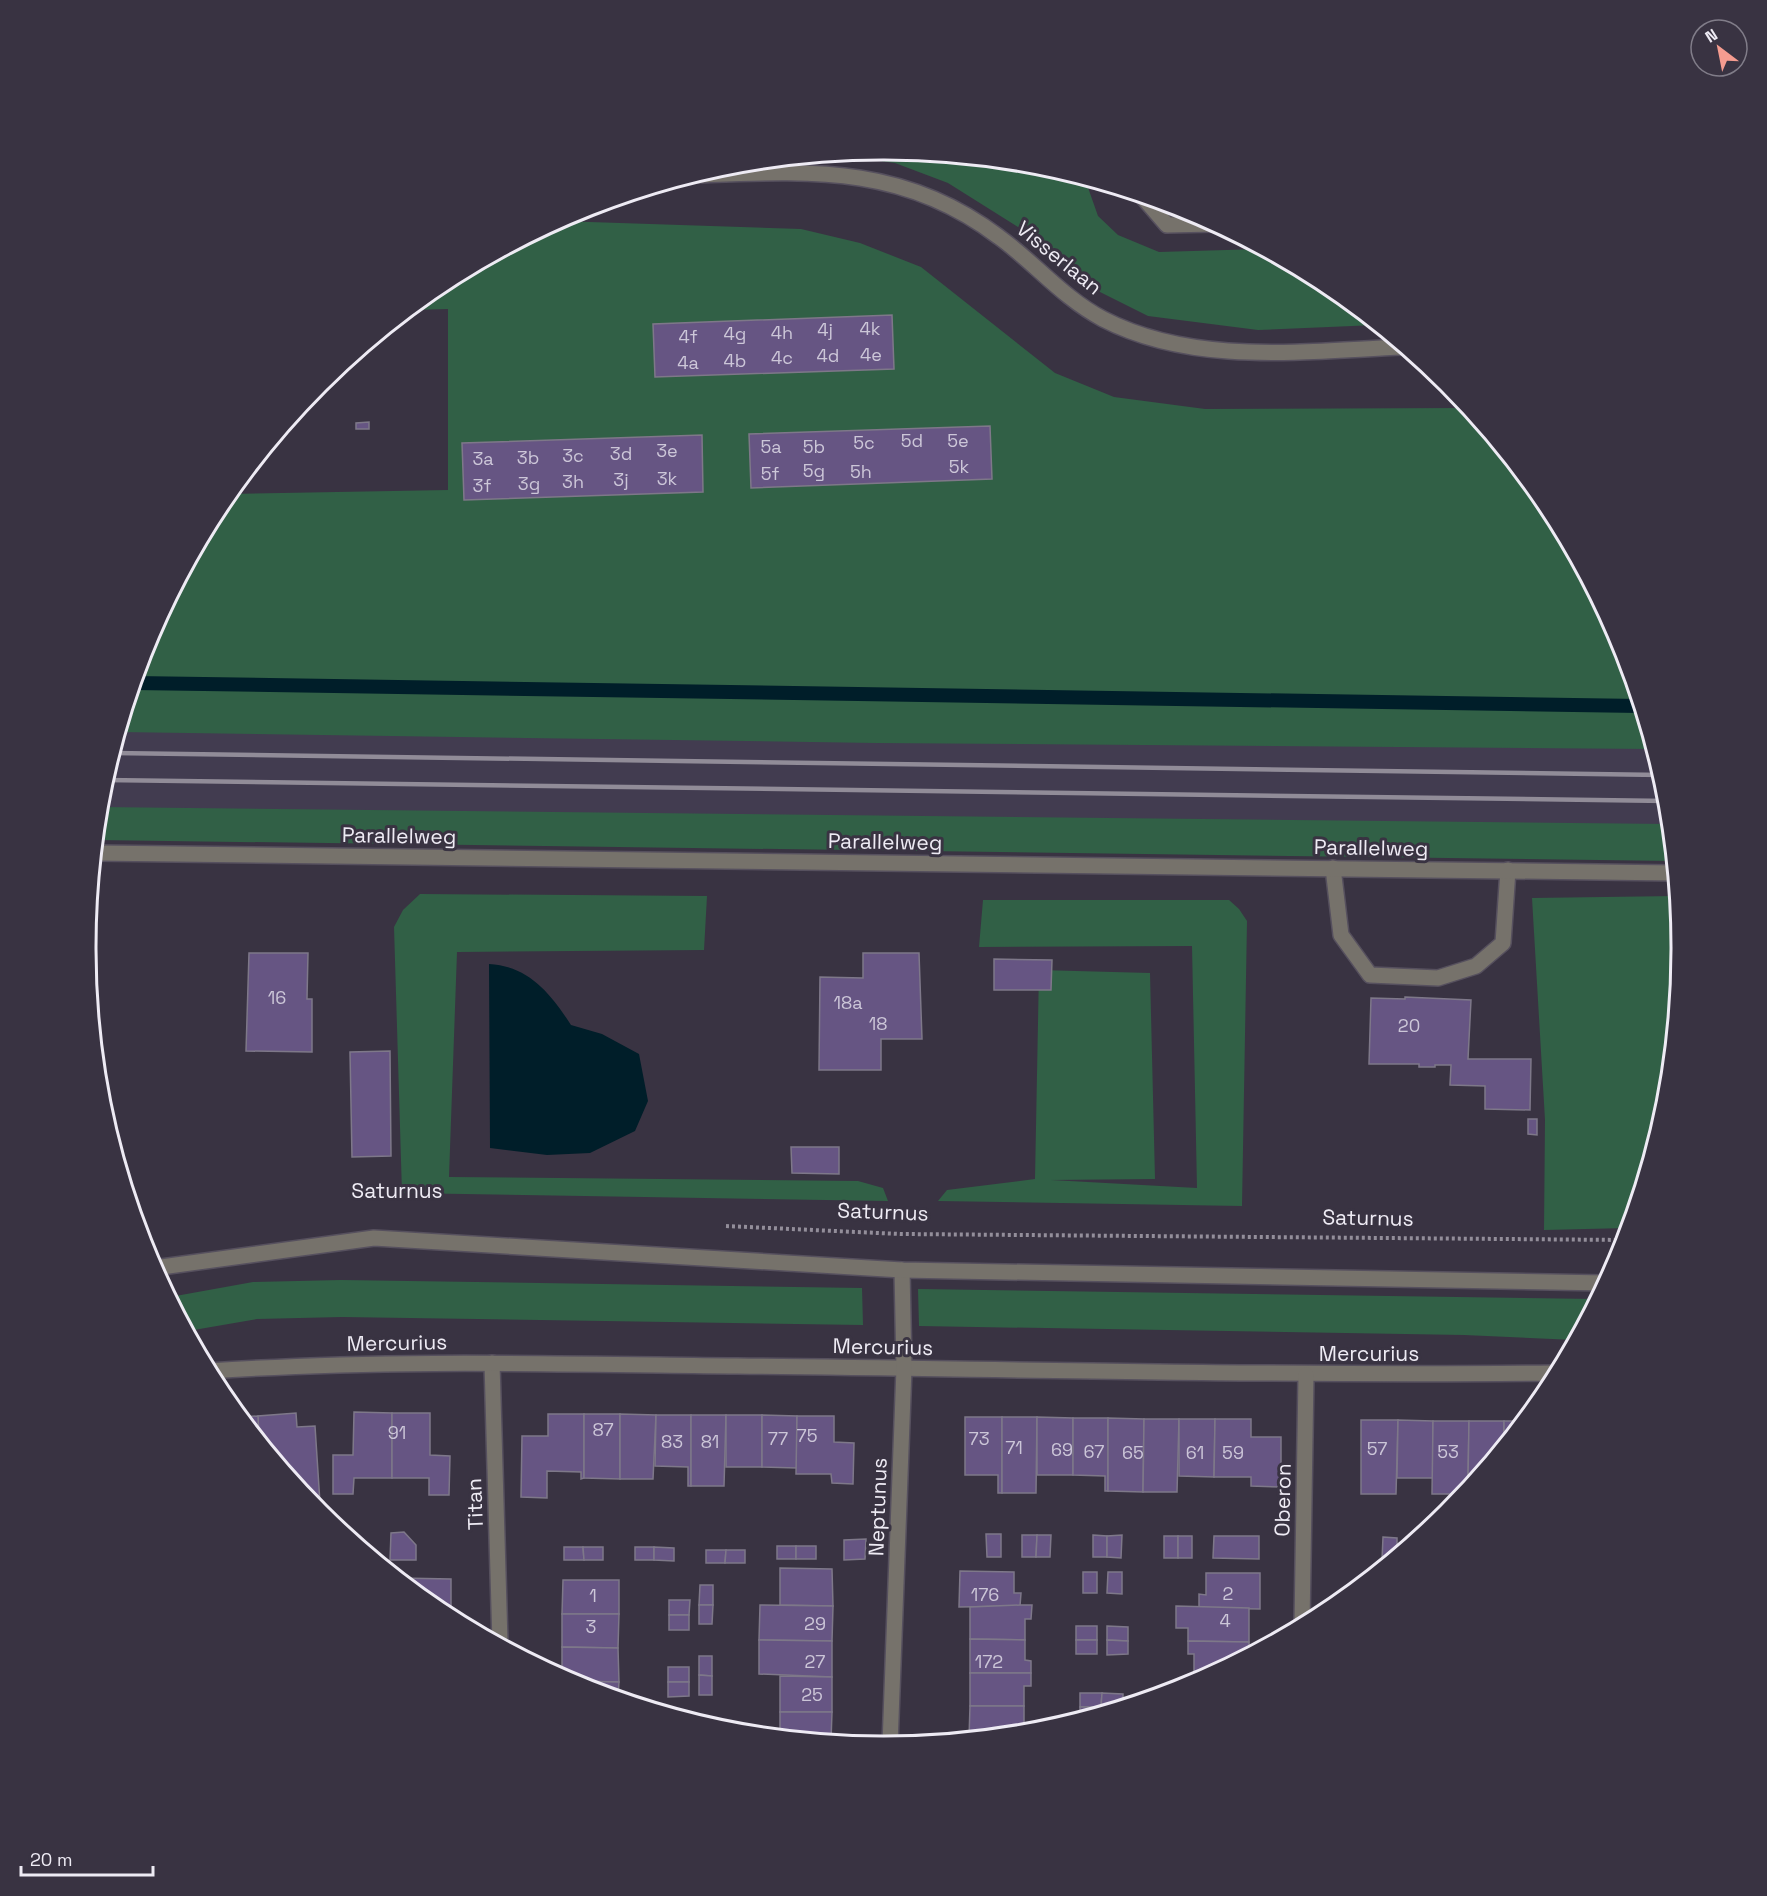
<svg xmlns="http://www.w3.org/2000/svg" width="1767" height="1896" font-family="'Space Grotesk',sans-serif">
<rect width="100%" height="100%" fill="#393342"/>
<polygon fill="#423c50" points="130,695 1644,718 1666,793 1672,847 98,826 101,792"/>
<g fill="#316046">
<polygon points="884,150 1040,165 1085,179 1098,216 1118,235 1159,252 1260,249 1327,285 1376,325 1258,330 1148,316 1090,287 1018,227 948,183 895,163 838,155"/>
<polygon points="559,221 801,229 860,243 921,267 1055,373 1114,397 1205,409 1468,408 1547,505 1621,643 1653,749 876,743 119,732 146,642 220,504 229,494 448,490 448,309 409,310 440,284"/>
<polygon points="99,807 1669,824 1673,861 96,840"/>
<polygon points="420,894 707,896 704,950 457,952 449,1177 858,1181 883,1188 888,1201 402,1193 394,927 403,910"/>
<polygon points="1676,896 1681,948 1666,1104 1628,1228 1544,1230 1545,1120 1532,898"/>
<polygon points="983,900 1229,900 1239,909 1247,921 1242,1206 938,1201 947,1190 1035,1179 1039,970 1150,973 1155,1179 1051,1180 1197,1188 1192,946 979,947"/>
<polygon points="341,1280 862,1288 863,1325 342,1317 257,1319 188,1331 170,1297 253,1282"/>
<polygon points="918,1289 1596,1299 1575,1340 1464,1335 919,1326"/>
</g>
<path fill="#001e29" d="M489,964C529,966 551,994 571,1025L602,1034L639,1054L648,1101L635,1131L590,1153L547,1155L490,1148Z"/>
<g fill="none" stroke-linecap="round" stroke-linejoin="round">
<polyline stroke="#001e29" stroke-width="14" points="134,683 1640,706"/>
</g>
<g fill="#665583" stroke="#7e7889" stroke-width="1.5">
<polygon points="892,315 894,369 655,377 653,324"/>
<polygon points="369,422 369,429 356,429 356,423"/>
<polygon points="990,426 992,479 751,488 749,434"/>
<polygon points="702,435 703,492 464,500 462,443"/>
<polygon points="249,953 308,953 307,999 312,999 312,1052 246,1051"/>
<polygon points="863,953 919,953 922,1039 881,1039 881,1070 819,1070 820,977 863,978"/>
<polygon points="994,959 1052,960 1051,990 994,990"/>
<polygon points="1405,997 1471,1000 1468,1059 1531,1059 1530,1110 1485,1109 1485,1086 1450,1085 1451,1065 1435,1065 1435,1067 1419,1067 1419,1064 1369,1064 1371,998 1405,999"/>
<polygon points="390,1051 391,1156 352,1157 350,1052"/>
<polygon points="1528,1119 1537,1119 1537,1135 1528,1134"/>
<polygon points="791,1147 839,1147 839,1174 792,1173"/>
<polygon points="354,1412 392,1413 392,1478 354,1478 353,1494 333,1494 333,1455 353,1455"/>
<polygon points="296,1413 297,1427 315,1426 320,1503 312,1503 259,1439 258,1416"/>
<polygon points="392,1413 430,1413 430,1455 450,1456 449,1495 429,1495 429,1478 392,1478"/>
<polygon points="548,1414 584,1414 584,1478 581,1479 581,1472 547,1471 547,1498 521,1497 522,1436 548,1436"/>
<polygon points="584,1414 620,1414 620,1479 584,1478"/>
<polygon points="620,1414 656,1415 653,1479 620,1479"/>
<polygon points="656,1415 691,1415 691,1486 688,1486 688,1467 655,1466"/>
<polygon points="691,1415 726,1415 724,1486 691,1486"/>
<rect x="726" y="1415" width="36" height="52"/>
<polygon points="762,1415 797,1416 797,1468 762,1467"/>
<polygon points="258,1416 259,1439 241,1417"/>
<polygon points="797,1416 834,1416 834,1442 854,1443 853,1484 832,1483 831,1474 796,1474"/>
<polygon points="965,1417 1002,1417 1002,1493 998,1493 998,1475 965,1475"/>
<polygon points="1002,1417 1037,1417 1036,1493 1002,1493"/>
<polygon points="1037,1417 1073,1418 1073,1475 1037,1475"/>
<polygon points="1073,1418 1108,1418 1108,1491 1105,1491 1105,1476 1073,1475"/>
<polygon points="1108,1418 1144,1419 1143,1492 1108,1491"/>
<polygon points="1144,1419 1179,1419 1177,1492 1143,1492"/>
<polygon points="1179,1419 1215,1419 1214,1477 1179,1476"/>
<polygon points="1215,1419 1251,1419 1251,1437 1281,1437 1281,1487 1251,1486 1251,1477 1214,1477"/>
<polygon points="1361,1420 1398,1420 1396,1494 1361,1494"/>
<polygon points="1398,1420 1433,1421 1433,1478 1397,1478"/>
<polygon points="1433,1421 1469,1421 1468,1479 1463,1494 1432,1494"/>
<polygon points="1469,1421 1504,1421 1504,1444 1475,1479 1468,1479"/>
<polygon points="1504,1421 1523,1421 1504,1444"/>
<polygon points="404,1532 416,1545 416,1560 390,1560 391,1533"/>
<polygon points="986,1534 1001,1534 1001,1557 987,1557"/>
<polygon points="1022,1535 1037,1535 1036,1557 1022,1557"/>
<polygon points="1037,1535 1051,1535 1050,1557 1036,1557"/>
<polygon points="1093,1535 1107,1536 1107,1557 1093,1557"/>
<polygon points="1122,1535 1121,1558 1107,1557 1107,1536"/>
<rect x="1164" y="1536" width="14" height="22"/>
<rect x="1178" y="1536" width="14" height="22"/>
<polygon points="1214,1536 1259,1536 1259,1559 1213,1558"/>
<polygon points="1383,1537 1397,1538 1397,1554 1390,1560 1382,1560"/>
<polygon points="866,1539 865,1559 844,1560 844,1540"/>
<rect x="777" y="1546" width="19" height="13"/>
<rect x="796" y="1546" width="20" height="13"/>
<polygon points="564,1547 583,1547 584,1560 564,1560"/>
<polygon points="583,1547 603,1547 603,1560 584,1560"/>
<rect x="635" y="1547" width="19" height="13"/>
<polygon points="654,1547 674,1548 674,1561 654,1560"/>
<polygon points="706,1550 726,1550 725,1563 706,1563"/>
<polygon points="726,1550 745,1550 745,1563 725,1563"/>
<polygon points="780,1568 832,1569 833,1606 780,1605"/>
<polygon points="960,1571 1014,1572 1014,1593 1021,1593 1020,1606 959,1607"/>
<rect x="1083" y="1572" width="14" height="21"/>
<polygon points="1108,1572 1122,1572 1122,1594 1107,1593"/>
<polygon points="1206,1573 1260,1573 1260,1609 1199,1608 1199,1594 1206,1595"/>
<polygon points="400,1578 451,1579 451,1613 440,1611"/>
<polygon points="563,1580 619,1580 619,1614 562,1614"/>
<polygon points="700,1585 713,1585 713,1605 699,1605"/>
<polygon points="669,1600 690,1600 689,1615 669,1615"/>
<polygon points="699,1605 713,1605 712,1624 699,1624"/>
<polygon points="760,1605 833,1606 832,1641 759,1640"/>
<polygon points="1021,1605 1032,1605 1031,1619 1025,1619 1025,1640 970,1639 970,1607"/>
<polygon points="1176,1606 1249,1608 1249,1642 1188,1641 1188,1628 1176,1628"/>
<polygon points="562,1614 619,1614 618,1648 562,1647"/>
<rect x="669" y="1615" width="20" height="15"/>
<rect x="1076" y="1626" width="21" height="14"/>
<polygon points="1107,1626 1128,1627 1128,1641 1107,1640"/>
<polygon points="970,1639 1025,1640 1025,1660 1031,1661 1031,1673 970,1673"/>
<polygon points="759,1640 832,1641 832,1677 759,1674"/>
<rect x="1076" y="1640" width="21" height="14"/>
<polygon points="1107,1640 1128,1641 1128,1654 1107,1655"/>
<polygon points="1188,1641 1249,1642 1249,1653 1209,1674 1194,1674 1194,1654 1188,1654"/>
<polygon points="562,1647 618,1648 619,1682 570,1681 562,1677"/>
<polygon points="699,1656 712,1656 712,1676 699,1675"/>
<rect x="668" y="1667" width="21" height="15"/>
<polygon points="970,1673 1031,1673 1031,1686 1024,1686 1024,1706 970,1706"/>
<polygon points="1194,1674 1209,1674 1194,1682"/>
<polygon points="699,1675 712,1676 712,1695 699,1695"/>
<polygon points="780,1676 832,1677 832,1712 780,1712"/>
<polygon points="570,1681 619,1682 618,1697 578,1685"/>
<polygon points="668,1682 689,1682 689,1696 668,1697"/>
<polygon points="1080,1693 1102,1693 1101,1707 1080,1707"/>
<polygon points="1102,1693 1123,1694 1123,1705 1101,1707"/>
<polygon points="970,1706 1024,1706 1024,1727 1030,1727 1030,1732 969,1738"/>
<polygon points="1080,1707 1101,1707 1101,1712 1080,1718"/>
<polygon points="780,1712 832,1712 831,1741 780,1736"/>
</g>
<g fill="none" stroke-linecap="round" stroke-linejoin="round">
<g stroke="#56505e" stroke-width="18">
<polyline id="service" points="1333,868 1341,935 1370,975 1438,978 1476,966 1503,943 1508,870"/>
</g>
<g stroke="#56505e" stroke-width="18">
<g id="minor">
<polyline points="1142,196 1167,225 1214,224"/>
<polyline points="95,853 1674,873"/>
<polyline points="492,1363 500,1643"/>
<path d="M209,1371C385,1359 561,1364 737,1366C1010,1369 1283,1376 1557,1373"/>
<polyline points="1302,1625 1306,1375"/>
<polyline points="890,1745 904,1368 902,1270"/>
</g>
</g>
<g stroke="#56505e" stroke-width="18">
<g id="tertiary">
<path d="M695,175C809,171 903,164 999,237C1035,263 1063,298 1103,319C1194,366 1305,351 1403,347"/>
<polyline points="154,1268 374,1238 902,1270 1605,1283"/>
</g>
</g>
<polyline stroke="#938e9a" stroke-width="4" stroke-dasharray="3 3" stroke-linecap="butt" points="726,1226 900,1234 1625,1240"/>
<use href="#service" stroke="#76726b" stroke-width="15"/>
<use href="#minor" stroke="#76726b" stroke-width="15"/>
<use href="#tertiary" stroke="#76726b" stroke-width="15"/>
<g stroke="#918c98" stroke-width="4.5">
<polyline points="113,753 1661,775"/>
<polyline points="105,780 1667,801"/>
</g>
</g>
<g text-anchor="middle" stroke-width="6" stroke-linejoin="round" paint-order="stroke">
<g font-size="18" fill="#ccc6d8">
<text x="870" y="335">4k</text>
<text x="825" y="336">4j</text>
<text x="782" y="339">4h</text>
<text x="735" y="340">4g</text>
<text x="688" y="343">4f</text>
<text x="871" y="361">4e</text>
<text x="828" y="362">4d</text>
<text x="782" y="364">4c</text>
<text x="735" y="367">4b</text>
<text x="688" y="369">4a</text>
<text x="912" y="447">5d</text>
<text x="958" y="447">5e</text>
<text x="864" y="449">5c</text>
<text x="771" y="453">5a</text>
<text x="814" y="453">5b</text>
<text x="667" y="457">3e</text>
<text x="621" y="460">3d</text>
<text x="573" y="462">3c</text>
<text x="528" y="464">3b</text>
<text x="483" y="465">3a</text>
<text x="959" y="473">5k</text>
<text x="814" y="477">5g</text>
<text x="861" y="478">5h</text>
<text x="770" y="480">5f</text>
<text x="667" y="485">3k</text>
<text x="621" y="486">3j</text>
<text x="573" y="488">3h</text>
<text x="529" y="490">3g</text>
<text x="482" y="492">3f</text>
<text x="277" y="1004">16</text>
<text x="848" y="1009">18a</text>
<text x="878" y="1030">18</text>
<text x="1409" y="1032">20</text>
<text x="603" y="1436">87</text>
<text x="397" y="1439">91</text>
<text x="807" y="1442">75</text>
<text x="778" y="1445">77</text>
<text x="979" y="1445">73</text>
<text x="672" y="1448">83</text>
<text x="710" y="1448">81</text>
<text x="1014" y="1454">71</text>
<text x="1377" y="1455">57</text>
<text x="1062" y="1456">69</text>
<text x="1094" y="1458">67</text>
<text x="1448" y="1458">53</text>
<text x="1133" y="1459">65</text>
<text x="1195" y="1459">61</text>
<text x="1233" y="1459">59</text>
<text x="1228" y="1600">2</text>
<text x="985" y="1601">176</text>
<text x="593" y="1602">1</text>
<text x="1225" y="1627">4</text>
<text x="815" y="1630">29</text>
<text x="591" y="1633">3</text>
<text x="815" y="1668">27</text>
<text x="989" y="1668">172</text>
<text x="812" y="1701">25</text>
</g>
<g font-size="21" fill="#eeebf4" stroke="#393342">
<text transform="translate(1059 258) rotate(39)" y="7">Visserlaan</text>
<text transform="translate(399 836) rotate(1)" y="7">Parallelweg</text>
<text transform="translate(885 842) rotate(1)" y="7">Parallelweg</text>
<text transform="translate(1371 848) rotate(1)" y="7">Parallelweg</text>
<text x="397" y="1198">Saturnus</text>
<text transform="translate(883 1212) rotate(2)" y="7">Saturnus</text>
<text transform="translate(1368 1218) rotate(1)" y="7">Saturnus</text>
<text transform="translate(397 1343) rotate(-1)" y="7">Mercurius</text>
<text transform="translate(883 1347) rotate(1)" y="7">Mercurius</text>
<text x="1369" y="1361">Mercurius</text>
<text transform="translate(1283 1500) rotate(-89)" y="7">Oberon</text>
<text transform="translate(475 1504) rotate(-92)" y="7">Titan</text>
<text transform="translate(878 1507) rotate(-88)" y="7">Neptunus</text>
</g>
</g>
<path d="M0 0H1767V1896H0ZM883 160H884A787 787 0 0 1 1671 947V949A787 787 0 0 1 884 1736H883A787 787 0 0 1 96 949V947A787 787 0 0 1 883 160Z" fill="#393342" fill-rule="evenodd"/>
<path fill="none" stroke="#eeebf4" stroke-width="3" d="M883 160H884A787 787 0 0 1 1671 947V949A787 787 0 0 1 884 1736H883A787 787 0 0 1 96 949V947A787 787 0 0 1 883 160Z"/>
<g transform="translate(1719 48) rotate(328)"><circle r="28" fill="#393342" stroke="#817d89" stroke-width="1.5"/>
<path d="M0-4.5L10 22L0 15L-10 22Z" fill="#f59c90"/>
<text y="-9" font-size="16" font-weight="bold" text-anchor="middle" fill="#eeebf4">N</text>
</g>
<path d="M21 1866v9h132v-9" fill="none" stroke="#eeebf4" stroke-width="3"/>
<text x="30" y="1866" font-size="18" fill="#eeebf4" stroke="#393342" stroke-width="4.5" paint-order="stroke">20 m</text>
</svg>
